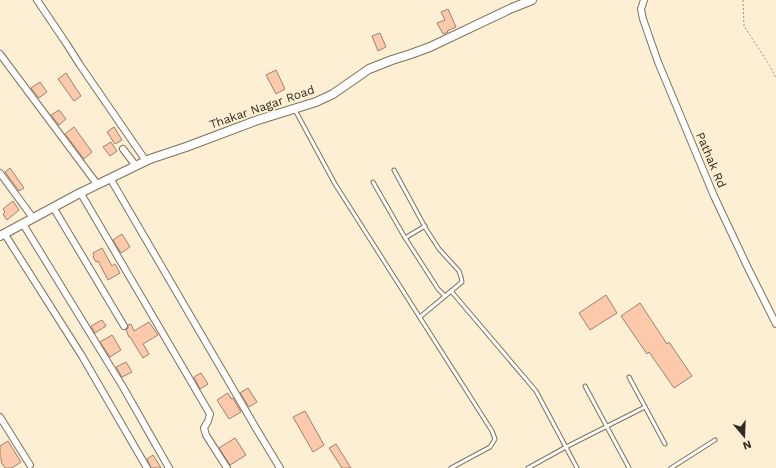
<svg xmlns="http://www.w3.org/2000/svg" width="776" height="468" font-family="'Work Sans',sans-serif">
<rect width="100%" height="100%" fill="#fdefd3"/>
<g fill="#fcc9ab" stroke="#9c8273">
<polygon points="448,9 456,27 447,31 448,32 443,34 437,23 445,20 441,12"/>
<polygon points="380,33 386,47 378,51 372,36"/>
<polygon points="276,70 285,89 276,94 266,75"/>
<polygon points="66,73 81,96 74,101 58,79"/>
<polygon points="40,82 47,92 39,98 31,88"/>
<polygon points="59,110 66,119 59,125 51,115"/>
<polygon points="74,127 92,152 84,159 65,134"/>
<polygon points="114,127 122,140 115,144 107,132"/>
<polygon points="111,142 117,151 110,156 103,147"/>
<polygon points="10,168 24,188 19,191 5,172"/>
<polygon points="13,201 19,210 7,220 3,214 5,212 3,209"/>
<polygon points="122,234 130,247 121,253 113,240"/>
<polygon points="102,248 112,266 115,264 120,273 108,280 98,261 96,262 93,257 94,256 93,253"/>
<polygon points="606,295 617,313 590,330 579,313"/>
<polygon points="640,303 667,344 669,342 692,376 674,388 649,352 647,354 621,316"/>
<polygon points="102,320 106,326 95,333 91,326"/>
<polygon points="149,322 158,335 143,344 149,354 143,358 130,337 129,337 126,330 128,328 128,325 131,324 134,331"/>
<polygon points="112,335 121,350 110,357 100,342"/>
<polygon points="126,362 132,372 122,377 116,367"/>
<polygon points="201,373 208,384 200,389 194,377"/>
<polygon points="248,388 257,402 249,407 240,393"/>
<polygon points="228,393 231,399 233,398 241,412 229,419 217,400"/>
<polygon points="305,411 324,445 313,452 293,417"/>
<polygon points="235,438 246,455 230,465 219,448"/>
<polygon points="8,441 21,462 12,468 5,468 1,462 2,461 0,457 0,446"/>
<polygon points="336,444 351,468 342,468 329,448"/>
<polygon points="153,455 158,463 161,468 151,468 147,459"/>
</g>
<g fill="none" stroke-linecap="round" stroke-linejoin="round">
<g stroke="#7e7159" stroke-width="5">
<g id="lane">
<polyline points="295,110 335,184 492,431 495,439 490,447 451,468"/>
<polyline points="394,170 426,229 439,249 459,271 461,277 462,282 420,317"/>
<polyline points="373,182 404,236 438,289 445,296"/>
<polyline points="405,238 425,226"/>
<polyline points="451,291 536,391 577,468"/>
<polyline points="629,377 665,444"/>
<polyline points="585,386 629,468"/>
<polyline points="528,468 566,447 645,407"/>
<polyline points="671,468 715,440"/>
</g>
</g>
<g stroke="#7e7159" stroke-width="8">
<g id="street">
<polyline points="37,0 66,43 80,65 146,161"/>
<polyline points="644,0 641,9 643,19 658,62 714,196 748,268 776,324"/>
<polyline points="0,54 97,184"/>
<polyline points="123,149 136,166"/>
<polyline points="0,173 33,218"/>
<polyline points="110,178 257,430 280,468"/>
<polyline points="80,192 210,414 208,421 204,428 206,435 227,468"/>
<polyline points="53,207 124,326"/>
<polyline points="23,224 123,387 169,468"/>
<polyline points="4,233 82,356 147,468"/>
<polyline points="0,417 30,465"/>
</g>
</g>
<g stroke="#7e7159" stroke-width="10">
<polyline id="secondary" points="0,236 78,194 150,159 186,147 255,121 316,102 333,94 369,69 392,60 411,54 430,47 512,8 532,0"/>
</g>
<polyline stroke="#9e9480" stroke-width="1" stroke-dasharray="2 2" stroke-linecap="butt" points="743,0 744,26 770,66 776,78"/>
<use href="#lane" stroke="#fff" stroke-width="3"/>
<use href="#street" stroke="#fff" stroke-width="6"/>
<use href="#secondary" stroke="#fff" stroke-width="8"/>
</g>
<g text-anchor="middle" stroke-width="4" stroke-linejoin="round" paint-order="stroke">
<g font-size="12" fill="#322d22" stroke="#fdefd3">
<text transform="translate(262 107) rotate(-19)" y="4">Thakar Nagar Road</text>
<text transform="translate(711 160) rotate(67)" y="4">Pathak Rd</text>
</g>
</g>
<g transform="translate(744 436) rotate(161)" stroke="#fdefd3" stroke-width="3" paint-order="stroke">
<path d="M0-3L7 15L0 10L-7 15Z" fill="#322d22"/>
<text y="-6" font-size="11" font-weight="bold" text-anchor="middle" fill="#322d22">N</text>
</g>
</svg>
